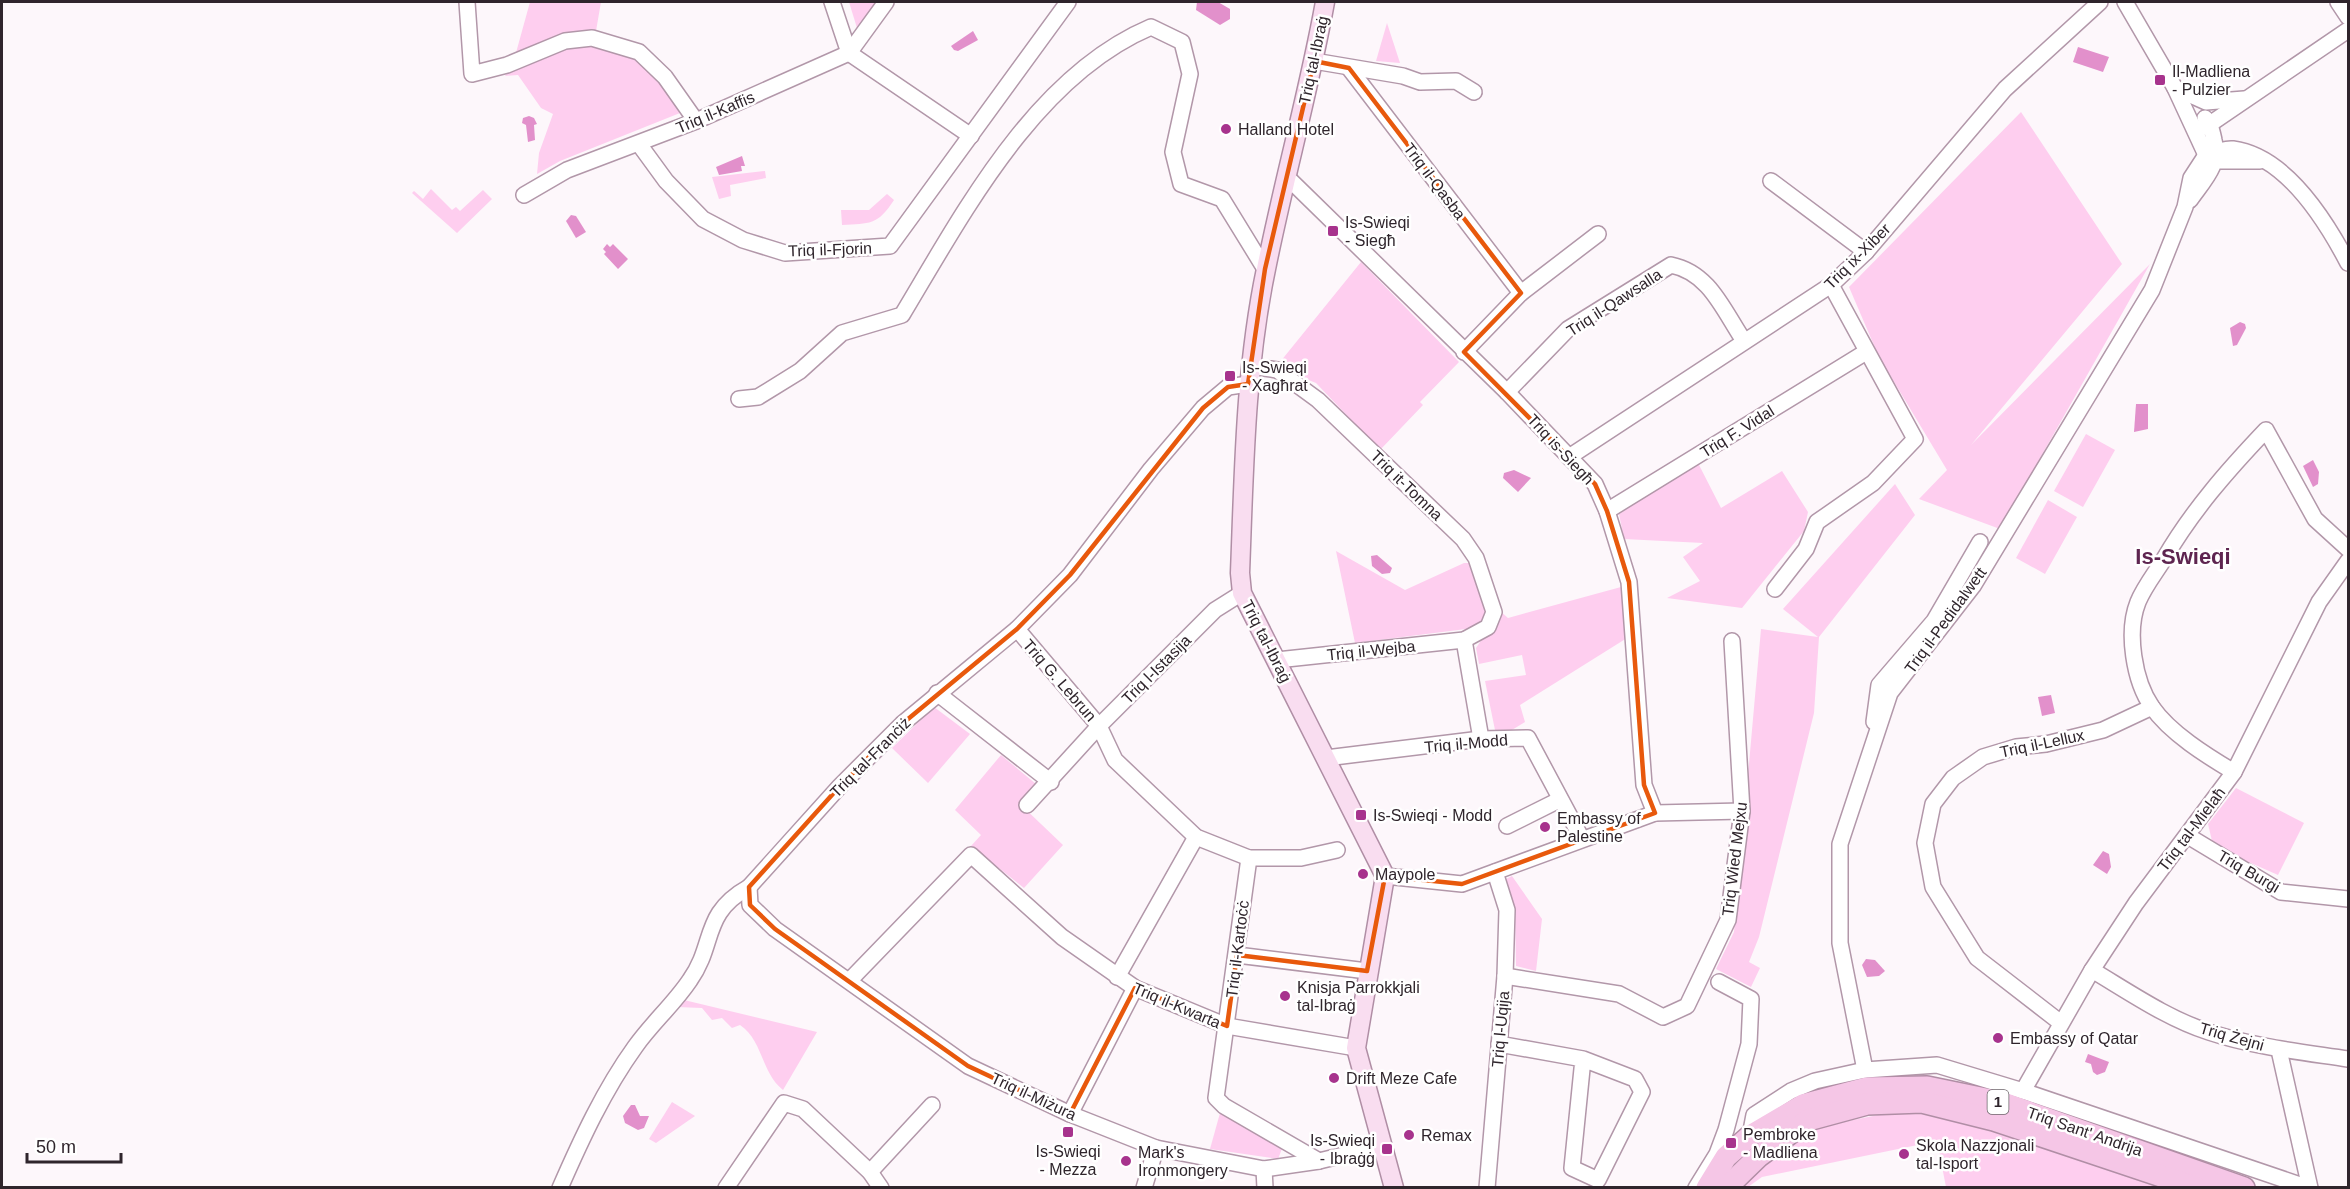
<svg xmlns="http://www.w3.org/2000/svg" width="2350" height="1189" font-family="Helvetica,sans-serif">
<rect width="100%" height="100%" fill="#fdf7fb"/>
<g fill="#feceef">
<polygon points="530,2 601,2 596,31 567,33 514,60"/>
<polygon points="849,2 877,2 857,28"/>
<polygon points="1387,23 1400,63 1376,61"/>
<path d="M565,45C628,44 650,60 685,111L560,161L537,174L539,153L553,114L541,108L518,75L505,76L513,66Z"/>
<polygon points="2021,112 2122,264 1971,445 2150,264 2000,529 1919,499 1947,470 1879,357 1849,287"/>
<polygon points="765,171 766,178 730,185 731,196 719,199 712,177"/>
<polygon points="431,189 452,210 456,207 460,211 483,190 492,199 457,233 412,193 414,191 423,199"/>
<path d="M887,194L894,200C877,226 870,223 842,225L841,210H869Z"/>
<polygon points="1361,262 1459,362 1420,402 1423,405 1380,450 1316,383 1276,367"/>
<polygon points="2086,434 2115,450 2083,507 2054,491"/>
<polygon points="1698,463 1721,508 1782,471 1808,512 1804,531 1742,608 1667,598 1700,581 1683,557 1703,543 1624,539 1619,514"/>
<polygon points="1895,484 1915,515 1819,637 1814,713 1759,937 1749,962 1760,968 1751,987 1716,969 1734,932 1761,629 1818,637 1783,609"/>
<polygon points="2048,500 2077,517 2045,574 2016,558"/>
<polygon points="1336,551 1405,590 1464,563 1471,563 1487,618 1474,628 1355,643"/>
<polygon points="1621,587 1627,638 1520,705 1525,722 1507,733 1495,730 1485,681 1526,675 1522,655 1479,664 1476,648 1482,639 1496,629 1500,611 1508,618"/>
<polygon points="934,707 970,734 928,783 892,748"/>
<polygon points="1001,755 1036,784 1019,803 1063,845 1024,888 971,846 981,835 955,810"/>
<polygon points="2236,788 2304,823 2278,875 2235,856 2212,841 2208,824"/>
<polygon points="1512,876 1542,919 1536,971 1516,966 1515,912 1506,879"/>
<path d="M684,1000L817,1032L783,1090C761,1073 763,1040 740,1025L732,1028L722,1018L712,1020L702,1008L677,1007Z"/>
<polygon points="672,1102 695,1116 656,1143 649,1139"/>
<polygon points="1925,1112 1980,1123 2171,1187 1946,1187 1937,1141 1762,1177 1748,1187 1738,1188 1778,1146 1823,1126 1878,1115"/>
<polygon points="1220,1113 1283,1146 1278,1159 1210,1149"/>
</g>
<g fill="#e290cb">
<polygon points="1197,2 1218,2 1230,9 1230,19 1220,25 1196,10"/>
<polygon points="973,31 978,40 958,51 954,50 951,46"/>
<polygon points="2078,47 2109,57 2103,72 2073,62"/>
<polygon points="529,116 534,118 537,124 534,125 535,140 528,142 526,125 522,123 523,118"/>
<polygon points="742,156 745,166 741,166 742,171 719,175 716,167"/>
<polygon points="571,215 576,216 586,232 576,238 566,221"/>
<polygon points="607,244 610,247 613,244 628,259 618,269 604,254 606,252 603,249"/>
<polygon points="2240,322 2245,324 2246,328 2237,345 2233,346 2230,328"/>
<polygon points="2136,404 2148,404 2148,429 2134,432"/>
<polygon points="2313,460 2319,472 2318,484 2313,487 2303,466"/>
<polygon points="1514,470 1531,478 1518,492 1503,478 1504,473"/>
<polygon points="1377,555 1392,568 1390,573 1382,574 1372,566 1371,556"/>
<polygon points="2051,695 2055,713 2042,716 2038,697"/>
<polygon points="2103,851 2109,854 2111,867 2107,874 2093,865"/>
<polygon points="1866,959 1875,960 1885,971 1879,976 1867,977 1862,965"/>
<polygon points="2088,1054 2109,1062 2105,1072 2097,1075 2093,1072 2091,1064 2085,1062"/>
<polygon points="631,1105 635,1105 640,1116 649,1116 644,1128 638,1130 625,1123 623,1116"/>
</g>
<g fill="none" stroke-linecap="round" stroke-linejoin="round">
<g stroke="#b297a9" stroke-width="18">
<g id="minor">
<polyline points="467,2 472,74 507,65 565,41 592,38 639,52 665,77 696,121"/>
<polyline points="832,2 849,53 971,136"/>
<polyline points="2125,2 2175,88 2206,155"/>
<polyline points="2338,2 2348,17"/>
<polyline points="1314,61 1403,76 1420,82 1456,81 1474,92"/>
<polyline points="1349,68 1521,293"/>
<polyline points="2175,88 2206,102 2244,99"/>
<polyline points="2196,130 2210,124 2348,30"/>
<polyline points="639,144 666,181 703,219 743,240 785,253 890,246 1068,2"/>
<path d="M2206,155C2214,152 2225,148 2233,149C2286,156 2326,221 2348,263"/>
<polyline points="2216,161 2260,161"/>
<polyline points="1287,177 1507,392 1595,484 1607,511 1629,582 1644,785 1655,813"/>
<polyline points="1771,181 1866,252"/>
<polyline points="524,195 567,170 696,121 849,53 886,2"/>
<path d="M2190,200C2204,180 2221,164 2214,140C2212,131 2211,125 2205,118"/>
<polyline points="1464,352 1521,293 1598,234"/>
<polyline points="1250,366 1277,370 1318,400 1463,539 1476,558 1494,612 1488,627 1464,640 1277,660"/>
<path d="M1507,392L1568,329L1671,265C1710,273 1723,310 1744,341"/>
<path d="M739,399L758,397L800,371L842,333L902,315C964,212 1035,76 1151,27L1182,42L1190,74L1173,152L1181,184L1222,199L1265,269"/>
<polyline points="1569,457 1831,285 1866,252 2005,89 2100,2"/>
<polyline points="1607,511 1866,352"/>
<polyline points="1775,589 1806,549 1817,522 1873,483 1915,439 1831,285"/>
<polyline points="1017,629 1099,726 1115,760 1196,837 1249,858 1301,858 1337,850"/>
<polyline points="1464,640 1481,739"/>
<polyline points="937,693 1051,782"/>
<polyline points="1874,722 1879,685 1934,621 1980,542"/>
<polyline points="1326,758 1481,739 1528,738 1582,839"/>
<path d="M2234,772C2207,756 2170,733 2152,707C2134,681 2126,632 2138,602C2144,587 2156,572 2164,559C2192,511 2227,471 2266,430L2315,519L2348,549"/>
<polyline points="1027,805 1099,726 1215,610 1242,593"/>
<polyline points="1507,826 1559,800"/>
<polyline points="2188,836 2281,892 2348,899"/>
<polyline points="1249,858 1216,1098 1224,1106 1319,1161"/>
<polyline points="1385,876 1462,884 1655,813 1742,811"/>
<polyline points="749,887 750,905 775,929 968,1066 1070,1114 1156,1148 1264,1169 1319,1161 1381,1146"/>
<polyline points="1237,955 1367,971"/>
<path d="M2092,970C2129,992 2168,1019 2209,1032C2254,1047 2302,1052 2348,1059"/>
<polyline points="1505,976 1619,994 1663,1017 1687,1006 1728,920 1742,811 1732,641"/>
<polyline points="1117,977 1196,837"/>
<polyline points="850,980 971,855 1062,937 1135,988 1227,1026 1356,1048"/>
<polyline points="2061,1023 1977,958 1933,887 1925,843 1933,804 1953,778 1983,757 2016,747 2046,744 2103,730 2152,707"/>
<polyline points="1499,1044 1583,1059 1635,1079 1642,1092 1598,1180 1572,1168 1583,1059"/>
<polyline points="2279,1050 2310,1188"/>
<polyline points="1865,1070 1840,943 1840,844 1890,693 1973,586 2152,290 2185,207 2191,178 2206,155"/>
<polyline points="2023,1091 2092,970 2136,903 2234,772 2319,602 2348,561"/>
<polyline points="1070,1114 1135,988"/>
<polyline points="1750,1136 1754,1115 1791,1091 1815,1081 1865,1070 1937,1065 2023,1091 2309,1188"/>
<polyline points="1264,1169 1265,1188"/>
<polyline points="870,1172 932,1105"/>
<path d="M560,1188C581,1140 604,1090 635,1047C652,1023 674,1004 690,980C716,943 701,914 749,887L840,786L902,724L1017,629L1070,575L1151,469L1203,408L1228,387L1248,384"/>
<polyline points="726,1188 784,1103 803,1109 870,1172 881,1188"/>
<polyline points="1144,1188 1156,1148"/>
<polyline points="1487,1188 1505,976 1507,910 1495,872"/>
<polyline points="1696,1188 1717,1154 1726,1130 1749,1044 1751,999 1719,982"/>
</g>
</g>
<g stroke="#b08ea5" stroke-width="21">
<path id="major" d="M1325,2C1309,91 1284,179 1266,269C1245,369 1244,471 1240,573L1242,593L1385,876L1356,1048L1394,1188"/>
</g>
<g stroke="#b08ea5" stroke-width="24">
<g id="highway">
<polyline points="1707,1188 1726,1157 1750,1136 1803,1105 1867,1088 1927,1087 2000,1102 2244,1188"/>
<polyline points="1726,1188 1759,1156 1808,1120 1867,1104 1922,1102 1994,1120 2197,1188"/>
</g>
</g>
<use href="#minor" stroke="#fff" stroke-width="15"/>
<use href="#major" stroke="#f9ddf0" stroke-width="18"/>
<use href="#highway" stroke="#f5c6e6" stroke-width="21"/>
</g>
<path fill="none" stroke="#e8590c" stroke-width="4.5" stroke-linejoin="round" d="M1314,61L1349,68L1521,293L1464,352L1595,484L1607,511L1629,582L1644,785L1655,813L1462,884L1385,876L1367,971L1237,955L1227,1026L1135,988L1070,1114L968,1066L775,929L750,905L749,887L840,786L902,724L1017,629L1070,575L1203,408L1228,387L1248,384L1265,269Z"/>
<g fill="#a7338d" stroke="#fff" stroke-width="2">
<rect x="2154" y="74" width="12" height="12" rx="3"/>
<circle cx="1226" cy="129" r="6"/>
<rect x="1327" y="225" width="12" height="12" rx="3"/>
<rect x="1224" y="370" width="12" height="12" rx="3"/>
<rect x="1355" y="809" width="12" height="12" rx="3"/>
<circle cx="1545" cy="827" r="6"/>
<circle cx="1363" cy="874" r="6"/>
<circle cx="1285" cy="996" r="6"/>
<circle cx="1998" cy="1038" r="6"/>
<circle cx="1334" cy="1078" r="6"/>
<rect x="1062" y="1126" width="12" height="12" rx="3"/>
<circle cx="1409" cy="1135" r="6"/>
<rect x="1725" y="1137" width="12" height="12" rx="3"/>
<rect x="1381" y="1143" width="12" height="12" rx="3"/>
<circle cx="1904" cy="1154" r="6"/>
<circle cx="1126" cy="1161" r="6"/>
</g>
<g text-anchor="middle" stroke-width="5" stroke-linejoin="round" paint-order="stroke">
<rect fill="#fff" stroke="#6d666b" stroke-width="1.5" x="1987.5" y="1090" width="21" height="24" rx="4.5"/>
<g font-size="15" font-weight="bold" fill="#2f252c">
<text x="1998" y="1107">1</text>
</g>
<g font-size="16" fill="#2f252c" stroke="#fff">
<text transform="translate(1313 60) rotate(-78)" y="6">Triq tal-Ibraġ</text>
<text transform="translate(715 112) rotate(-23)" y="6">Triq il-Kaffis</text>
<text transform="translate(1435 181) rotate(53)" y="6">Triq il-Qasba</text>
<text transform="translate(830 249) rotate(-2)" y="6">Triq il-Fjorin</text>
<text transform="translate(1857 256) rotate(-45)" y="6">Triq ix-Xiber</text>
<text transform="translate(1614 302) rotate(-33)" y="6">Triq il-Qawsalla</text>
<text transform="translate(1737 431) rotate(-32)" y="6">Triq F. Vidal</text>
<text transform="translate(1561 449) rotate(47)" y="6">Triq is-Siegħ</text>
<text transform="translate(1407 485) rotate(44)" y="6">Triq it-Tomna</text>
<text transform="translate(1945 620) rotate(-54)" y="6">Triq il-Pedidalwett</text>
<text transform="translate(1267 641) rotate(63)" y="6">Triq tal-Ibraġ</text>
<text transform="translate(1371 650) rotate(-6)" y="6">Triq il-Wejba</text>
<text transform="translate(1156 669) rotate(-45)" y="6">Triq l-Istasija</text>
<text transform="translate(1060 680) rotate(49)" y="6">Triq G. Lebrun</text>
<text transform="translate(1466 743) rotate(-5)" y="6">Triq il-Modd</text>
<text transform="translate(2042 743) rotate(-12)" y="6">Triq il-Lellux</text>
<text transform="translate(870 757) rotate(-45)" y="6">Triq tal-Franċiż</text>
<text transform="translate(2191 829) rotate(-53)" y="6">Triq tal-Mielaħ</text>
<text transform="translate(1734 859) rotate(-83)" y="6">Triq Wied Mejxu</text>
<text transform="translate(2249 871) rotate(30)" y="6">Triq Burgi</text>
<text transform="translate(1237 949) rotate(-83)" y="6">Triq il-Kartoċċ</text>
<text transform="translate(1177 1005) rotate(23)" y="6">Triq il-Kwarta</text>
<text transform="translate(1500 1029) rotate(-85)" y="6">Triq l-Uqija</text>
<text transform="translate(2232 1036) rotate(16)" y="6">Triq Żejni</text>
<text transform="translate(1034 1096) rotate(25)" y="6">Triq il-Miżura</text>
<text transform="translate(2085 1131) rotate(19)" y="6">Triq Sant' Andrija</text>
</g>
<g font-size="16" fill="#2f252c" stroke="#fff" text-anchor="start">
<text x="2172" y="77">Il-Madliena<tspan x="2172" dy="18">- Pulzier</tspan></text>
<text x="1238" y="135">Halland Hotel</text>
<text x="1345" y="228">Is-Swieqi<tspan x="1345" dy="18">- Siegħ</tspan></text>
<text x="1242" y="373">Is-Swieqi<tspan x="1242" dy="18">- Xagħrat</tspan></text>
<text x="1373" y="821">Is-Swieqi - Modd</text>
<text x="1557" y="824">Embassy of<tspan x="1557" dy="18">Palestine</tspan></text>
<text x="1375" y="880">Maypole</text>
<text x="1297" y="993">Knisja Parrokkjali<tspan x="1297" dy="18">tal-Ibraġ</tspan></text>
<text x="2010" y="1044">Embassy of Qatar</text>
<text x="1346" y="1084">Drift Meze Cafe</text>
<text x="1743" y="1140">Pembroke<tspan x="1743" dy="18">- Madliena</tspan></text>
<text x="1421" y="1141">Remax</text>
<text x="1375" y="1146" text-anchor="end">Is-Swieqi<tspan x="1375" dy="18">- Ibraġġ</tspan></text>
<text x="1916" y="1151">Skola Nazzjonali<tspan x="1916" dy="18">tal-Isport</tspan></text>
<text x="1068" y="1157" text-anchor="middle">Is-Swieqi<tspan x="1068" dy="18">- Mezza</tspan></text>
<text x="1138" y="1158">Mark's<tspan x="1138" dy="18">Ironmongery</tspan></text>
</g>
<g font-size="22" font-weight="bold" fill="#5e2550" stroke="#fff">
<text x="2183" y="564">Is-Swieqi</text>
</g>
</g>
<rect width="2350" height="1189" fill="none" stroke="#2f252c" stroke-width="6"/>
<path d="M27 1153v9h94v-9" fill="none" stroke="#2f252c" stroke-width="3"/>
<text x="36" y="1153" font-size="18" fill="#2f252c" stroke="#ffffff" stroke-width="4.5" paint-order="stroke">50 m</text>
</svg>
